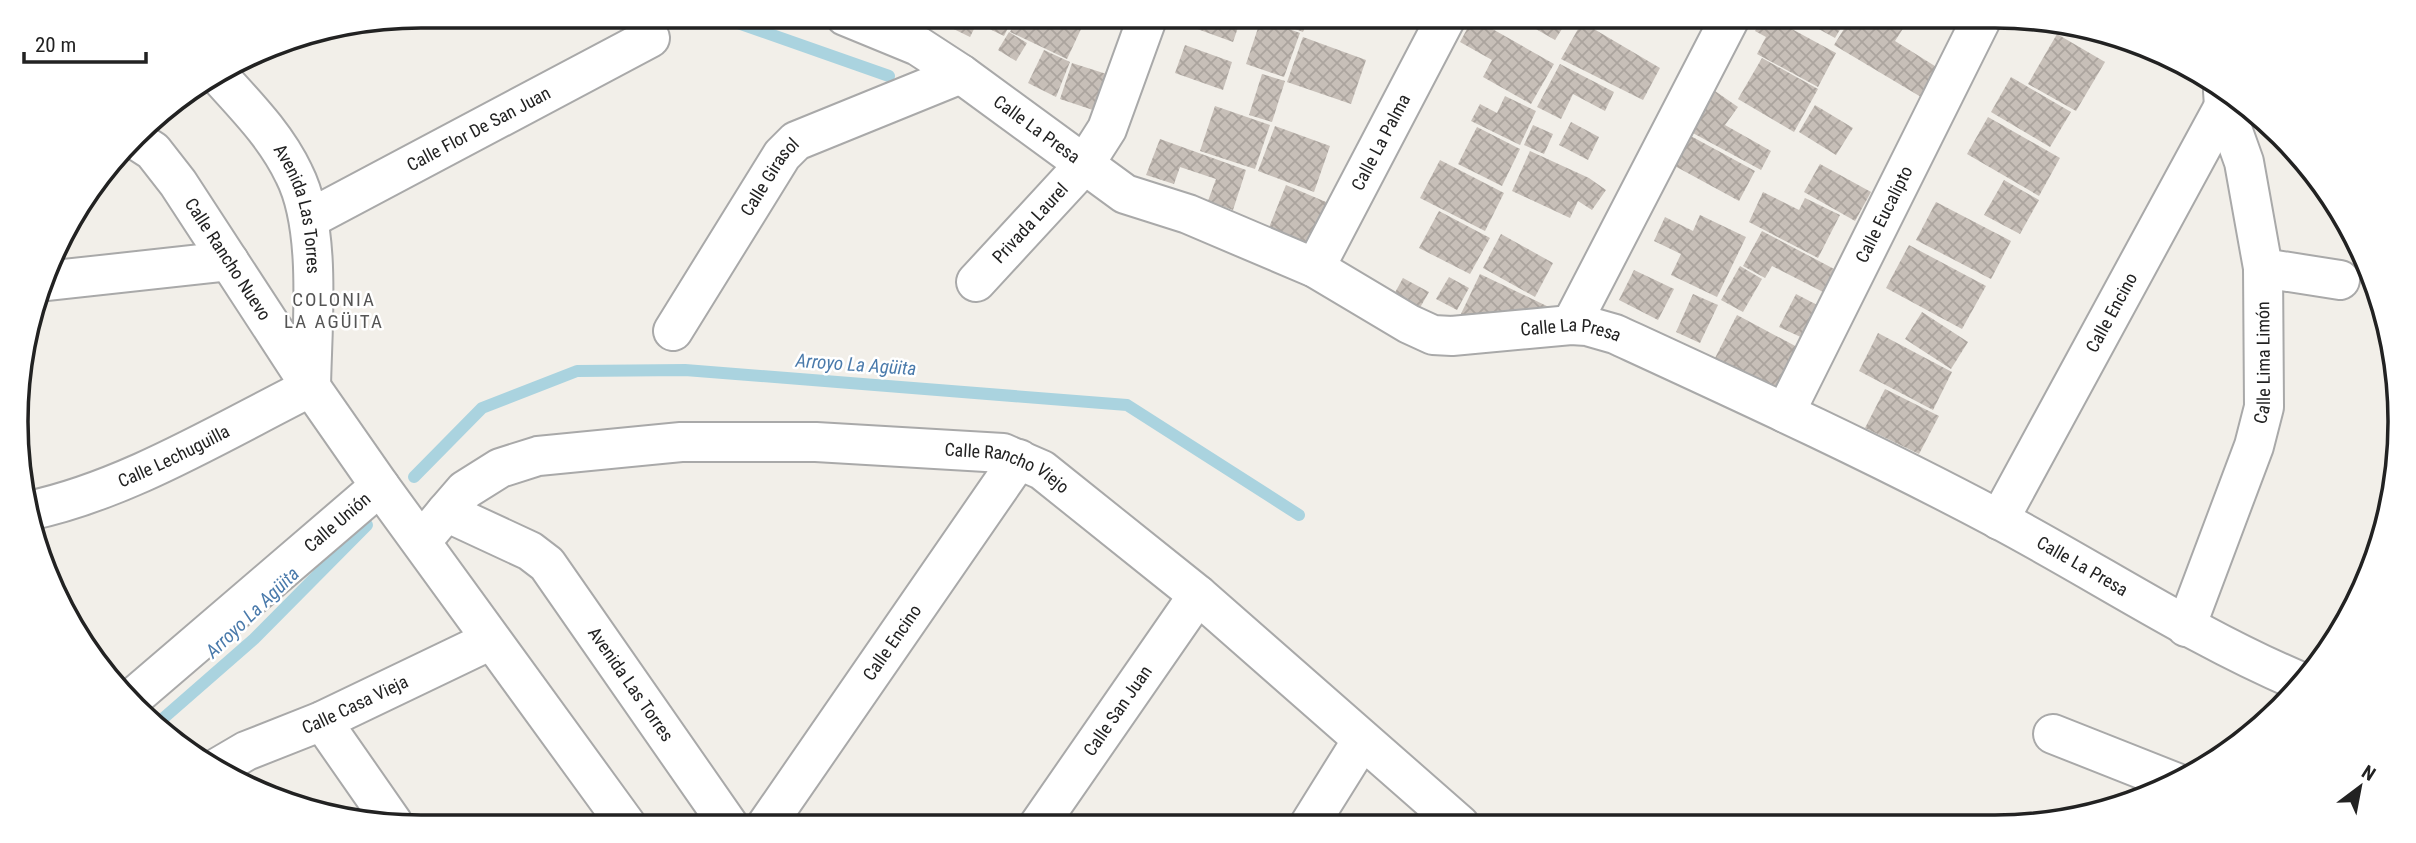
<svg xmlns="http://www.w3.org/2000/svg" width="2416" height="843" font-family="'Roboto Condensed',sans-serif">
<defs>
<pattern id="building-cross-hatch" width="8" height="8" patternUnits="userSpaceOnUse" patternTransform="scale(1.75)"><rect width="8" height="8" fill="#c7bfb8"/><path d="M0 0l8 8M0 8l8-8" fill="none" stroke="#aba49e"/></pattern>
</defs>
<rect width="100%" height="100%" fill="#f2efe9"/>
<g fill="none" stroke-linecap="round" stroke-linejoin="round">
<g stroke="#aad3df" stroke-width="12">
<polyline points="718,16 889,76"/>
<polyline points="414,477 482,408 577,371 685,370 1127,405 1299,515"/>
<polyline points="159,722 254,639 367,525"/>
</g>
</g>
<g fill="url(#building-cross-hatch)">
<polygon points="927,16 1014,16 1004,36 977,23 970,37"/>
<polygon points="1018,16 1058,16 1082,27 1067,59 1010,32"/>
<polygon points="1192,16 1242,16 1233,42 1189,26"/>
<polygon points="1276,16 1309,16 1303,32 1274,21"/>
<polygon points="1388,16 1427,16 1420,31"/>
<polygon points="1513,16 1579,16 1576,22 1569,18 1555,40"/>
<polygon points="1763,16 1768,16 1836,53 1818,87 1757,54 1766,37 1755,31"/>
<polygon points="1822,16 1848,16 1835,38 1815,27"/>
<polygon points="1852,16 1893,16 1906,24 1895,41 1938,68 1921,97 1834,45"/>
<polygon points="1473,18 1554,64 1531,104 1483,77 1492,60 1460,42"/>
<polygon points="1261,19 1300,33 1284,77 1246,64"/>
<polygon points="1582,22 1660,68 1643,100 1561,59"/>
<polygon points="2073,26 2095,29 2095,36 2072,32"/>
<polygon points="1009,32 1027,43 1016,61 998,50"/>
<polygon points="2057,34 2105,62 2076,111 2028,84"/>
<polygon points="1303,37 1366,60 1351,104 1287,82"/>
<polygon points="1185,45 1232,62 1223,90 1175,73"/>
<polygon points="1044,50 1070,62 1056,97 1028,83"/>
<polygon points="1762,58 1818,89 1794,132 1738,99"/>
<polygon points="1072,63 1119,78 1108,115 1060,99"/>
<polygon points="1560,64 1614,92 1605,111 1573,94 1561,119 1537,107"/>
<polygon points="1262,74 1285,81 1272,122 1249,115"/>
<polygon points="2011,77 2071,112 2050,147 1991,112"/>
<polygon points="1715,91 1738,107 1725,125 1771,151 1761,170 1691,132"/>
<polygon points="1505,96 1536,111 1520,145 1471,121 1480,104 1497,113"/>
<polygon points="1815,105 1853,128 1836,155 1799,132"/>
<polygon points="1215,106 1270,125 1255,169 1200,151"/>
<polygon points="1988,117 2060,158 2039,196 1967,154"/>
<polygon points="1571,122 1599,137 1588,160 1559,145"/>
<polygon points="1533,125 1553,134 1544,154 1524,145"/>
<polygon points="1275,126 1330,146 1314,192 1258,171"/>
<polygon points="1477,127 1520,149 1502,186 1458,164"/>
<polygon points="1689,135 1755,171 1739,201 1673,165"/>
<polygon points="1160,139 1246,170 1233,210 1208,201 1216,179 1180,167 1174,184 1146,175"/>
<polygon points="1530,151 1589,178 1606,190 1592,210 1578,201 1570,218 1512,191"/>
<polygon points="1440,160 1504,193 1485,231 1420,198"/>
<polygon points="1820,164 1871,192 1855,221 1804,192"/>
<polygon points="2004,180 2039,200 2020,234 1984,215"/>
<polygon points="1286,185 1333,205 1314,250 1268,230"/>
<polygon points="1763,192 1799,210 1805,198 1840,215 1818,258 1749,222"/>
<polygon points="1936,202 2011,241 1991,279 1916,240"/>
<polygon points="1439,211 1490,238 1470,274 1419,248"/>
<polygon points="1700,215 1746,237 1717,297 1671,275 1681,254 1654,241 1665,217 1693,231"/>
<polygon points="1762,231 1836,270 1825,293 1772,266 1765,278 1743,266"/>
<polygon points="1501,234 1553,263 1535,297 1483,268"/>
<polygon points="1909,245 1986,286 1962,329 1886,288"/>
<polygon points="1740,266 1762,279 1743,312 1721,300"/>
<polygon points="1634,270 1674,289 1658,320 1619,300"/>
<polygon points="1480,274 1555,310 1459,318"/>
<polygon points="1449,277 1469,288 1457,310 1436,299"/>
<polygon points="1403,278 1429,292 1418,311 1392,298"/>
<polygon points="1693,294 1718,305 1700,343 1676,332"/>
<polygon points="1796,294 1821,307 1805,339 1779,327"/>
<polygon points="1922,312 1968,342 1951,369 1905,339"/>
<polygon points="1737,315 1799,348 1776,392 1714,360"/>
<polygon points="1878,333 1952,372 1933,410 1859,371"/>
<polygon points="1885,389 1939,416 1919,454 1865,428"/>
</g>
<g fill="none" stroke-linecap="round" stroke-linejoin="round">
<g stroke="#a9a9a9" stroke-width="42">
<g id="minor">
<path id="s1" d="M845,16L918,46L961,74L1125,194L1188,214L1315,268L1409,324L1433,335L1452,336L1571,325L1587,326L1615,334C1743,393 1872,452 1996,518C2098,572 2193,636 2299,681"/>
<path id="s2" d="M219,76C247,107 276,136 294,174C322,229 312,325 311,387"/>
<path id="s3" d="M136,140L153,151L178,183L311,387L380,486L628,827"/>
<path id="s4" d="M309,219L650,38"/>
<path id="s5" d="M1315,268L1447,16"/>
<polyline points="2263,268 2340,280"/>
<polyline points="46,281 229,261"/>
<path id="s6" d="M976,282L1084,165L1107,129L1148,16"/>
<polyline points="1571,325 1731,16"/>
<path id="s7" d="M673,331L782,155L796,141L961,74"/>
<path id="s8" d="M1785,413L1983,16"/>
<path id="s9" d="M28,511C125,491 223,431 311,387"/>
<path id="s10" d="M446,512L465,490L500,468L538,456L681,442H816L1003,453L1042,470L1198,595L1460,825"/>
<path id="s11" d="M1999,520L2224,106"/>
<path id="s12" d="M431,530L446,512L530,551L547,564L730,827"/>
<path id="s13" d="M2186,627L2254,446L2264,407L2263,268L2244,162L2224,106L2223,91"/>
<path id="s14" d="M134,697L380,486"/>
<polyline points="322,721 393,823"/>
<polyline points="2053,734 2177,783"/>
<path id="s15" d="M217,768L246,751L322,721L491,640"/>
<polyline points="1309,825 1362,740"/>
<path id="s16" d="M1038,826L1198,595"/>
<path id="s17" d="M765,827L1019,459"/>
</g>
</g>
<use href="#minor" stroke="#fff" stroke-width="38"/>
</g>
<g text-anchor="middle" stroke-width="5" stroke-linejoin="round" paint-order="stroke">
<g font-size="18" fill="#222" stroke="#fff">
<text dy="6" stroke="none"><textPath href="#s4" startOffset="192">Calle Flor De San Juan</textPath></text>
<text dy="6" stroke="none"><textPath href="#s1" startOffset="224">Calle La Presa</textPath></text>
<text dy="6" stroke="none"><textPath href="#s5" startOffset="142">Calle La Palma</textPath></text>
<text dy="6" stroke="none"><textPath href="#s7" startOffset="182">Calle Girasol</textPath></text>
<text dy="6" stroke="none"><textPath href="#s2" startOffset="159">Avenida Las Torres</textPath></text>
<text dy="6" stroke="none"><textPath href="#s8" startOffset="222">Calle Eucalipto</textPath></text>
<text dy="6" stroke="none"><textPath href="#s6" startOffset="80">Privada Laurel</textPath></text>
<text dy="6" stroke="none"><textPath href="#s3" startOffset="152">Calle Rancho Nuevo</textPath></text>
<text dy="6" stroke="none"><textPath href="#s11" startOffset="236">Calle Encino</textPath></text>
<text dy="6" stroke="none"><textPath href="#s1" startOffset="812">Calle La Presa</textPath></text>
<text dy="6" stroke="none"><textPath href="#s13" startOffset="278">Calle Lima Limón</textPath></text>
<text dy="6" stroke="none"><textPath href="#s9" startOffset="156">Calle Lechuguilla</textPath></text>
<text dy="6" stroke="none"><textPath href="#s10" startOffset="584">Calle Rancho Viejo</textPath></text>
<text dy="6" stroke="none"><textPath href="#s14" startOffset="268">Calle Unión</textPath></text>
<text dy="6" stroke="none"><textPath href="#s1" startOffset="1379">Calle La Presa</textPath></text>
<text dy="6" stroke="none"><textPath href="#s17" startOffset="224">Calle Encino</textPath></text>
<text dy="6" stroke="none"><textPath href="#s12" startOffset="284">Avenida Las Torres</textPath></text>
<text dy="6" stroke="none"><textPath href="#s15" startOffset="152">Calle Casa Vieja</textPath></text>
<text dy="6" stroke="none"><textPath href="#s16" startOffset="140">Calle San Juan</textPath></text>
</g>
<g font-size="19" letter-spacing="2" fill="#555" stroke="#fff">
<text x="334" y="306">COLONIA<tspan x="334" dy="22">LA AGÜITA</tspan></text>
</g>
<g font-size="19" font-style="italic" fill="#4a7aab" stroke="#fff">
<text transform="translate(856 364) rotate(4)" y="7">Arroyo La Agüita</text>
<text transform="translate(252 612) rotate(-44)" y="7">Arroyo La Agüita</text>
</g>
</g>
<path d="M0 0H2416V843H0ZM421 28H1995A393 393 0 0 1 2388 421V422A393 393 0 0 1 1995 815H421A393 393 0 0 1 28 422V421A393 393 0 0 1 421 28Z" fill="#fff" fill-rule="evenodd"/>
<path fill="none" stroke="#222" stroke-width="3.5" d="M421 28H1995A393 393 0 0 1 2388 421V422A393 393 0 0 1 1995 815H421A393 393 0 0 1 28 422V421A393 393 0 0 1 421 28Z"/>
<g transform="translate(2360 787) rotate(32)" stroke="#ffffff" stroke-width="5" paint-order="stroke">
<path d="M0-5L12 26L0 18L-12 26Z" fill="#222222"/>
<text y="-10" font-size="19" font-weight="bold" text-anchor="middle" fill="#222222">N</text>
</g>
<path d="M24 52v10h122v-10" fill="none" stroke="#222222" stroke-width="3.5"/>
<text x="35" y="52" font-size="21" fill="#222222" stroke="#ffffff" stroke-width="5" paint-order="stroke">20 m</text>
</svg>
